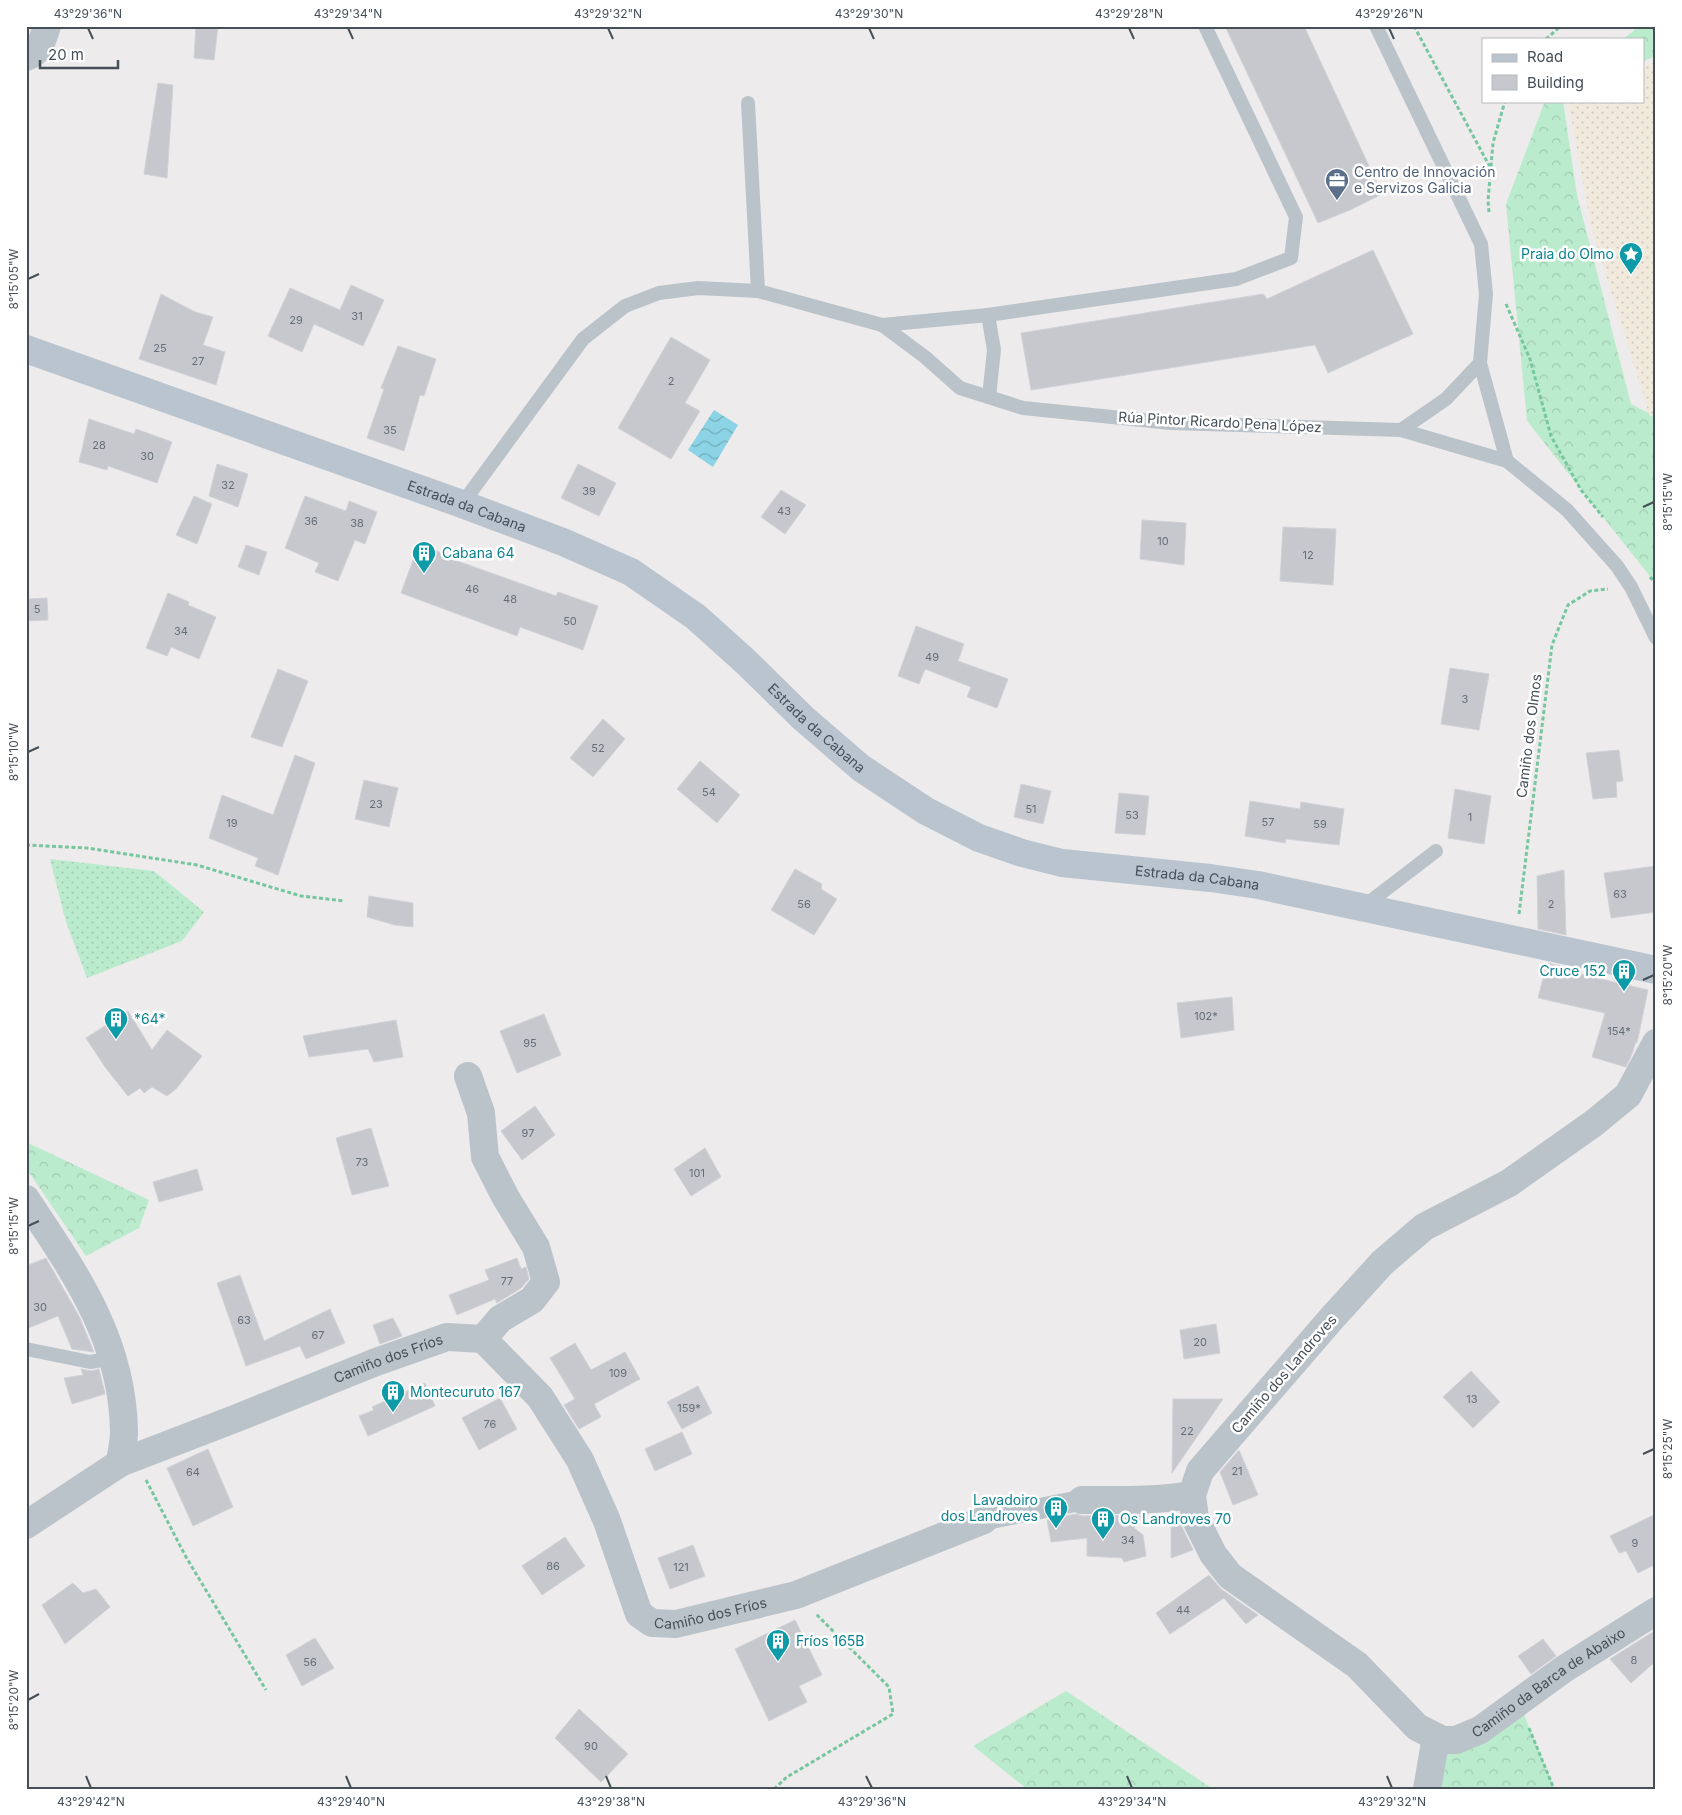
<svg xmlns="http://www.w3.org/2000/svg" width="1682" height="1815" font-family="Inter,sans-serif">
<defs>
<pattern id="grass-dots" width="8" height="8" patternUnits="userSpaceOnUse" patternTransform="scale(1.25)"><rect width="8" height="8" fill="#bbebcd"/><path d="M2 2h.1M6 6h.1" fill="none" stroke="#a2cbb2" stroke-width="1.8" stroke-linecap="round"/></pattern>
<pattern id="forest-crowns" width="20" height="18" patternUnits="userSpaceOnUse" patternTransform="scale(1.25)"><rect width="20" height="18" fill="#bbebcd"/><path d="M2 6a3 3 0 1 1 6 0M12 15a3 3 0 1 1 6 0" fill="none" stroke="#a2cbb2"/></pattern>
<pattern id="sand-dots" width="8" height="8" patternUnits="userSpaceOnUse" patternTransform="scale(1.25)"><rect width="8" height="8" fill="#f0e9dc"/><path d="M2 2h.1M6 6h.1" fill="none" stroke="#cfcabf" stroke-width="1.8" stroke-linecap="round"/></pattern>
<pattern id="water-waves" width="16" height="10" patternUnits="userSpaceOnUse" patternTransform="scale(1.25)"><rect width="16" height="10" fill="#8bd3e5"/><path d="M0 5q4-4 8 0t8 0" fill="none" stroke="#73aebc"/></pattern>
</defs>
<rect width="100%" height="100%" fill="#eeebec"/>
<polygon fill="url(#grass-dots)" points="50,859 154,871 204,912 182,941 87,978 66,922"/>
<g fill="url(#forest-crowns)">
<polygon points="1640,26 1656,26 1656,56 1643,61 1643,39 1623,39"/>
<polygon points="1545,101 1563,101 1577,195 1631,404 1656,417 1656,584 1527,421 1506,204"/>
<polygon points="26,1142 149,1200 139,1228 86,1256 26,1168"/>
<polygon points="1066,1691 1213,1789 1027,1789 973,1746"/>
<polygon points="1524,1715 1555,1789 1442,1789 1442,1755"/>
</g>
<polygon fill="url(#sand-dots)" points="1655,62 1656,413 1650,417 1591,226 1568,101 1643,101 1643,67"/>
<polygon fill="url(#water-waves)" points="714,410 738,425 713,467 688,450"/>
<g fill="#c6c8ce" stroke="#d0d2d7">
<polygon points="196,26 218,26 214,60 194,58"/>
<polygon points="1225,26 1304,26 1382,194 1350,210 1318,223"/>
<polygon points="158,83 173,85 167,178 144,174"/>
<polygon points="1373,250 1413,334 1328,373 1315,345 1031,390 1021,333 1263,294 1267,299"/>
<polygon points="351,285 384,300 363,346 314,324 302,352 268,336 290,288 340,310"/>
<polygon points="161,294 195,312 213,317 203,345 225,352 216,385 139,359"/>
<polygon points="671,337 710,360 685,403 700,411 671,459 618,428"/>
<polygon points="398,346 436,359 424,396 420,395 404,451 367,438 384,389 381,388"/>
<polygon points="89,419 134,434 136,429 172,442 157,483 108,466 107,470 79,462"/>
<polygon points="217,464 248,474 238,507 209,496"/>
<polygon points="578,464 616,483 599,516 561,498"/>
<polygon points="781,490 806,505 785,534 761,517"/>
<polygon points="194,496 212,504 197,544 176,535"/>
<polygon points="305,496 346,511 349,501 377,512 365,544 355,540 338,581 315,572 319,563 285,548"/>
<polygon points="1142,520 1186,523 1184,565 1140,559"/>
<polygon points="1283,527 1336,529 1333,585 1280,581"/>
<polygon points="419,544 447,555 446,557 556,596 558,592 598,606 583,650 520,627 517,636 401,593"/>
<polygon points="246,545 267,552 259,575 238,567"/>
<polygon points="168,593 189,602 188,605 216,617 199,659 171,647 167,656 146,648"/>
<polygon points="47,598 48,620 26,621 26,599"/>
<polygon points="916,626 964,644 958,661 1008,679 997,708 967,697 971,687 925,669 919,684 898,676"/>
<polygon points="1450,668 1489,674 1479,730 1441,724"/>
<polygon points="278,669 308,681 282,747 251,737"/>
<polygon points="603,719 625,739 593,777 570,758"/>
<polygon points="1619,750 1623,781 1616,782 1617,797 1593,799 1586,753"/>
<polygon points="295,755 315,763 278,875 255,866 258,858 209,838 222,795 273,815"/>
<polygon points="700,761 740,795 717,823 677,789"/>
<polygon points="364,780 398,788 389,827 355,819"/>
<polygon points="1021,784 1051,791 1043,824 1014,817"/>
<polygon points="1455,789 1491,796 1484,844 1448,838"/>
<polygon points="1119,793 1149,796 1145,835 1115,833"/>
<polygon points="1250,801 1300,809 1301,802 1344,809 1339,845 1286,839 1285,843 1245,836"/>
<polygon points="1656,866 1656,912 1611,918 1604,873"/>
<polygon points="795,869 822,884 821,889 837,899 814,935 771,910"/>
<polygon points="1564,870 1566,935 1538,929 1537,876"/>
<polygon points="369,896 413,903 413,927 395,925 367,917"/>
<polygon points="1547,963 1567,967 1567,971 1648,990 1637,1043 1636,1041 1632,1054 1626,1067 1592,1057 1605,1013 1538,998"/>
<polygon points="1232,997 1234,1030 1181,1038 1177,1003"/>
<polygon points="128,1011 152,1050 167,1030 202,1056 176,1089 167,1096 152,1087 144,1093 140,1088 128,1096 105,1067 86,1038"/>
<polygon points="544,1014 561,1055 517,1073 500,1031"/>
<polygon points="396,1020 403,1057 374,1062 368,1049 309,1057 303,1036"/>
<polygon points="535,1106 555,1135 522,1160 501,1131"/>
<polygon points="371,1128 389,1186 352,1195 336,1138"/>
<polygon points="705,1148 721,1177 691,1196 674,1169"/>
<polygon points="197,1169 203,1190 159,1202 153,1182"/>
<polygon points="46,1258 79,1316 94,1352 72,1349 58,1316 26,1329 26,1266"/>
<polygon points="517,1258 521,1269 526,1267 529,1279 521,1288 497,1303 495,1299 457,1315 449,1295 489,1280 485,1270"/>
<polygon points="240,1275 264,1341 330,1309 345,1343 306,1359 300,1346 246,1366 217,1283"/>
<polygon points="393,1318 402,1336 380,1344 373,1325"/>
<polygon points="1216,1324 1220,1353 1184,1359 1180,1330"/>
<polygon points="575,1343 591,1370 625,1352 640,1379 594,1404 601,1417 579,1429 564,1405 575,1399 550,1358"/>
<polygon points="81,1369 91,1371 99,1369 105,1394 72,1404 64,1378 83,1375"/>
<polygon points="1471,1371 1500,1402 1473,1428 1443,1397"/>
<polygon points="425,1383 435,1406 368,1436 359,1416 374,1410 372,1407"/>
<polygon points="698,1386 712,1413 682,1429 667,1402"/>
<polygon points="500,1398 517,1429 479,1450 462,1418"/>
<polygon points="1173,1399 1223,1399 1172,1473"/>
<polygon points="682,1432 692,1454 655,1471 645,1449"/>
<polygon points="208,1449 233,1507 193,1526 167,1468"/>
<polygon points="1239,1450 1258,1495 1233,1505 1220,1472"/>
<polygon points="1076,1514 1082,1516 1143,1515 1134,1528 1143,1535 1146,1556 1124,1562 1122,1558 1087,1556 1087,1538 1051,1542 1047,1520"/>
<polygon points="1179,1514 1181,1525 1193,1550 1171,1558 1171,1524"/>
<polygon points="1656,1514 1656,1564 1638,1573 1626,1551 1619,1553 1610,1536"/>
<polygon points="565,1537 585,1566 542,1595 522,1566"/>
<polygon points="693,1545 705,1576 670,1589 658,1558"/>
<polygon points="1209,1575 1221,1589 1258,1615 1246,1624 1224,1598 1170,1634 1156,1613"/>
<polygon points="73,1583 83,1593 96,1589 110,1607 65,1644 42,1605"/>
<polygon points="795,1620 822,1675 799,1686 807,1702 769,1721 735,1649"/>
<polygon points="1656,1630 1656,1661 1631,1683 1610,1659"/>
<polygon points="315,1638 334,1668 302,1686 286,1655"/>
<polygon points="1543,1639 1556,1656 1531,1674 1518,1656"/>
<polygon points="579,1709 628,1754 601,1782 555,1738"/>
</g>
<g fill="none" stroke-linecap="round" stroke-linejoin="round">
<g stroke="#76c69e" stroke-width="3" stroke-dasharray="4 2.5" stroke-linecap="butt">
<polyline points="1414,26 1491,169"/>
<polyline points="1546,39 1561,26"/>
<polyline points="1489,212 1488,201 1493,143 1505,101"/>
<polyline points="1506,304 1530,359 1551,436 1581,490 1603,517"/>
<polyline points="1650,577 1656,584"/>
<polyline points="26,845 87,848 197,865 301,896 344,901"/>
<polyline points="1519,914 1552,645 1568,605 1590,591 1608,589"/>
<polyline points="146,1480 186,1557 266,1690"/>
<polyline points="1529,1728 1554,1789"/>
<polyline points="774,1789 787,1777 893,1714 889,1687 816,1614"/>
</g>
<g stroke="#bac3ca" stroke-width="14">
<polyline points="1376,26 1481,244 1486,294 1480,363 1507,461"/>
<polyline points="748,103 758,291"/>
<polyline points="988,315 994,350 989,397"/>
<polyline points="882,325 988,315 1236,279 1291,258 1296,217 1205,26"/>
<polyline points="1401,430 1446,399 1480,363"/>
<polyline points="462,504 583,339 625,306 659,293 698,288 758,291 882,325 925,357 960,388 1023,408 1171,423 1401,430 1507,461 1567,510 1617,566 1631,587 1656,638"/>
<polyline points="1363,907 1436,851"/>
<polyline points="26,1349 90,1362 113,1358"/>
</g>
<polyline stroke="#bac3ca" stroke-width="21" points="984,1520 1082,1500"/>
<g stroke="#bac3ca" stroke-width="28">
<path d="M26,57C40,53 43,38 47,26"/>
<path id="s1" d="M1656,1043L1628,1095L1594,1123L1509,1183L1424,1227L1382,1263L1332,1318L1200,1471L1192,1495L1195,1518L1213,1554L1230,1576L1357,1665L1417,1727L1442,1740H1456L1480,1730L1564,1669L1656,1611"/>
<polyline points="468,1076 481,1113 485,1157 506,1198 536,1247 546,1282 532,1300 500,1319 483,1339"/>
<path id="s2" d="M26,1199C75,1273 123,1340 124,1432C124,1442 121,1453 120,1463L237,1418L376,1362L447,1337L483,1339L540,1397L580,1460L607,1521L639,1614L652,1623L676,1624L796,1595L984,1520"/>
<path d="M1082,1500C1119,1500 1155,1501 1192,1495"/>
<polyline points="26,1525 120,1463"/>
<polyline points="1427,1789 1436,1737"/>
</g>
<path stroke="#bac4cf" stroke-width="28" id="s3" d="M26,349L462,504L563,542L631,572L696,617L746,662L803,718L861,768L926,811L979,838L1022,853L1062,863L1210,878L1258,885L1656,970"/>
</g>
<path fill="none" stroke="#454f58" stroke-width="2" d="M88,28L93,39M348,28L353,39M608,28L613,39M869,28L874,39M1129,28L1134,39M1389,28L1394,39M28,279L39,274M1643,507L1654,502M28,752L39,747M1643,980L1654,975M28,1226L39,1221M1643,1454L1654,1449M28,1700L39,1694M86,1776L91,1788M346,1776L351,1788M606,1776L611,1788M866,1776L872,1788M1127,1776L1132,1788M1387,1776L1392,1788"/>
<defs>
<g id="office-pin" transform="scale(1.25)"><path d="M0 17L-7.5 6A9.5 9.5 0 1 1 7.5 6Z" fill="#5c6f8a" stroke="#fff"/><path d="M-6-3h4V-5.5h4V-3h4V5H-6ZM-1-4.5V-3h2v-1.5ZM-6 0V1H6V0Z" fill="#fff"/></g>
<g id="sight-pin" transform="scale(1.25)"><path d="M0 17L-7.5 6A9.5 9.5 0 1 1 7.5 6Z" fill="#0f9aa8" stroke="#fff"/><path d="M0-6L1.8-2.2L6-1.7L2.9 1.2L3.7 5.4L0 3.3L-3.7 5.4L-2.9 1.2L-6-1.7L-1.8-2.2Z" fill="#fff"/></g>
<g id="building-pin" transform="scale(1.25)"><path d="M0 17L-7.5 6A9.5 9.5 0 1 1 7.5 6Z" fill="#0f9aa8" stroke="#fff"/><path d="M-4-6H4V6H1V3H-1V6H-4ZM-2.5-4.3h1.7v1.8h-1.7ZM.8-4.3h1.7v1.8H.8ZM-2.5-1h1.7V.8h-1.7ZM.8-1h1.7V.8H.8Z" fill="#fff"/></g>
</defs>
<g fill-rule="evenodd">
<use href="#office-pin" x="1337" y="180"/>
<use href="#sight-pin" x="1631" y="254"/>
<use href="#building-pin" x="424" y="553"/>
<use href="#building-pin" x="1624" y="971"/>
<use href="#building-pin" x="116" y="1019"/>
<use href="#building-pin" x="393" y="1392"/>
<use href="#building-pin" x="1056" y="1508"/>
<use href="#building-pin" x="1103" y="1519"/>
<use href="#building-pin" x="778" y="1641"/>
</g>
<g text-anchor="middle" stroke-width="5" stroke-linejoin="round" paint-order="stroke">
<g font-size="11" fill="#656d76">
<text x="357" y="320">31</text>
<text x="296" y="324">29</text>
<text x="160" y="352">25</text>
<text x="198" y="365">27</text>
<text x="671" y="385">2</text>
<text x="390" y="434">35</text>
<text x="99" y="449">28</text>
<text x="147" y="460">30</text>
<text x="228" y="489">32</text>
<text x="589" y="495">39</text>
<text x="784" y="515">43</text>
<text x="311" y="525">36</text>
<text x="357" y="527">38</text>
<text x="1163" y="545">10</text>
<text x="1308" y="559">12</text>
<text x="472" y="593">46</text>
<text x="510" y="603">48</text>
<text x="37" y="613">5</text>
<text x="570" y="625">50</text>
<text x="181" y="635">34</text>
<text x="932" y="661">49</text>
<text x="1465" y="703">3</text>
<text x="598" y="752">52</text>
<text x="709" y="796">54</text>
<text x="376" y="808">23</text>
<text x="1031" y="813">51</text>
<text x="1132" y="819">53</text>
<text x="1470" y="821">1</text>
<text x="1268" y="826">57</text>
<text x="232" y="827">19</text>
<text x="1320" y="828">59</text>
<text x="1620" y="898">63</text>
<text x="804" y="908">56</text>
<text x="1551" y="908">2</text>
<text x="1206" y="1020">102*</text>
<text x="1619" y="1035">154*</text>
<text x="530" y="1047">95</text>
<text x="528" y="1137">97</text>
<text x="362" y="1166">73</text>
<text x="697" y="1177">101</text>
<text x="507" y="1285">77</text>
<text x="40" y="1311">30</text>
<text x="244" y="1324">63</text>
<text x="318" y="1339">67</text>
<text x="1200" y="1346">20</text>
<text x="618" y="1377">109</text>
<text x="1472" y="1403">13</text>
<text x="689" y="1412">159*</text>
<text x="490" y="1428">76</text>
<text x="1187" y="1435">22</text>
<text x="1237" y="1475">21</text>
<text x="193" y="1476">64</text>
<text x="1128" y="1544">34</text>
<text x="1635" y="1547">9</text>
<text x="553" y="1570">86</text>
<text x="681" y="1571">121</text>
<text x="1183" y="1614">44</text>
<text x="1634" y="1664">8</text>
<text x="310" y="1666">56</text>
<text x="591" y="1750">90</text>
</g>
<g font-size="14" fill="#4e5e75" stroke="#fff" text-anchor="start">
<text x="1354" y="177">Centro de Innovación<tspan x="1354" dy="16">e Servizos Galicia</tspan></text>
</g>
<g font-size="14" fill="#0d838f" stroke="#fff" text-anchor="start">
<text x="1614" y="259" text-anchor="end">Praia do Olmo</text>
<text x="442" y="558">Cabana 64</text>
<text x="1606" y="976" text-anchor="end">Cruce 152</text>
<text x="134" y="1024">*64*</text>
<text x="410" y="1397">Montecuruto 167</text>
<text x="1038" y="1505" text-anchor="end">Lavadoiro<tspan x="1038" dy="16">dos Landroves</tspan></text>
<text x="1120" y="1524">Os Landroves 70</text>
<text x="796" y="1646">Fríos 165B</text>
</g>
<g font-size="14" fill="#454f58" stroke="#fff">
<text transform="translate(1220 422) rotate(3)" y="5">Rúa Pintor Ricardo Pena López</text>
<text dy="5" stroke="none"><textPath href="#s3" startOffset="468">Estrada da Cabana</textPath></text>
<text dy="5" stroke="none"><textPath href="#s3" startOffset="888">Estrada da Cabana</textPath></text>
<text transform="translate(1529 736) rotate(-83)" y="5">Camiño dos Olmos</text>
<text dy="5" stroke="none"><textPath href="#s3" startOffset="1308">Estrada da Cabana</textPath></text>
<text dy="5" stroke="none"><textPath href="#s2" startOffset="576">Camiño dos Fríos</textPath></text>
<text transform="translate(1284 1374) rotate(-49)" y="5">Camiño dos Landroves</text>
<text dy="5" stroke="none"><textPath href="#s2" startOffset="1071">Camiño dos Fríos</textPath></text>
<text dy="5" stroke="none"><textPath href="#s1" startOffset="1144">Camiño da Barca de Abaixo</textPath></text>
</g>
</g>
<rect width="1682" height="1815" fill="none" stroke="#ffffff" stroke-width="55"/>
<rect x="1482" y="38" width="162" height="65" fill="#ffffff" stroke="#b5b9bc"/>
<rect x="1492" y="54" width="25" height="8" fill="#bac4cf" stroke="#b5b9bc"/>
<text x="1527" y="62" font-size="15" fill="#454f58">Road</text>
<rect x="1492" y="75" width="25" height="15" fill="#c6c8ce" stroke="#b5b9bc"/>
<text x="1527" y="88" font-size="15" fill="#454f58">Building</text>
<path d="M40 60v8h78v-8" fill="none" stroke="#454f58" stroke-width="2.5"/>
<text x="48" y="60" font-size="15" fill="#454f58" stroke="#ffffff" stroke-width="4" paint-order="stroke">20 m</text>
<rect x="28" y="28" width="1626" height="1760" fill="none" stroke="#454f58" stroke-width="2"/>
<g font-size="12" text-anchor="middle" fill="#454f58">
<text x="88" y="18">43°29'36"N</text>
<text x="348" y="18">43°29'34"N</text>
<text x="608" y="18">43°29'32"N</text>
<text x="869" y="18">43°29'30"N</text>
<text x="1129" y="18">43°29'28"N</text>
<text x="1389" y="18">43°29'26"N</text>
<text transform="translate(14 279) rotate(-90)" y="4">8°15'05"W</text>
<text transform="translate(1668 502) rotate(-90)" y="4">8°15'15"W</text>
<text transform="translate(14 752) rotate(-90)" y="4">8°15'10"W</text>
<text transform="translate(1668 975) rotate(-90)" y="4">8°15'20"W</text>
<text transform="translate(14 1226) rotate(-90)" y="4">8°15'15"W</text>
<text transform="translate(1668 1449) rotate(-90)" y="4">8°15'25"W</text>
<text transform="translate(14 1700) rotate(-90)" y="4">8°15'20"W</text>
<text x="91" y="1806">43°29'42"N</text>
<text x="351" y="1806">43°29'40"N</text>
<text x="611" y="1806">43°29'38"N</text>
<text x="872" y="1806">43°29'36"N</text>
<text x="1132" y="1806">43°29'34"N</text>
<text x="1392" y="1806">43°29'32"N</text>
</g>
</svg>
